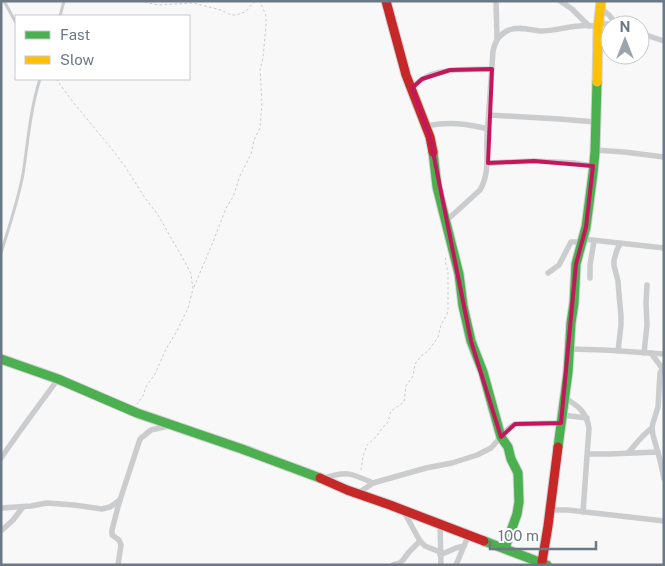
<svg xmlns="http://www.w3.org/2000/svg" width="665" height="566" font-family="'Public Sans',sans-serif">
<rect width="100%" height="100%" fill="#f8f8f8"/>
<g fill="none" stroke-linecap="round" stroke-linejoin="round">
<g stroke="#d4d5d6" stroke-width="11">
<g id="fast">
<polyline points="433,152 437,187 459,274 463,306 471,341 483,372 501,437 508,447 511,459 518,473 519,502 517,514 505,548"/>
<polyline points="1,359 58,379 137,413 242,449 320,478"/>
<polyline points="558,447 568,372 571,323 574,303 576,264 586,227 593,173 595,152 597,82"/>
<polyline points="484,541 547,565"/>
</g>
</g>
<g stroke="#d4d5d6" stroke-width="11">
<polyline id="slow" points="597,82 598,29 601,1"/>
</g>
<g stroke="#d4d5d6" stroke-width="11">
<g id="jam">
<polyline points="386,1 406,75 430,137 433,152"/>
<polyline points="320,478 347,490 390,505 484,541"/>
<polyline points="542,562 548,526 558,447"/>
</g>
</g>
<g stroke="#c8c9ca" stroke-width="1" stroke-dasharray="2.5 2.5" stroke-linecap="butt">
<polyline points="140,1 158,5 193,3 221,10 231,15 236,15 245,12 255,1"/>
<polyline points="56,79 73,102 115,153 126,168 145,198 158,215 186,264 191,274 193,289 188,308 177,331 166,349 155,374 146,387 143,396 137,404"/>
<polyline points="194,287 213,242 226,208 233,197 240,176 251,154 254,140 260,128 262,103 260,69 263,58 266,25 266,16 260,1"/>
<polyline points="361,470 363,457 367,445 376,437 380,431 385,425 388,422 391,411 404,402 406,386 413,376 415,364 421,356 428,351 438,337 441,325 447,314 448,309 448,271 445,261 446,257"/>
</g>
<g stroke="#cbccce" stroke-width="3">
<polyline points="4,1 16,23"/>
<polyline points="60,16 64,1"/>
<path d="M1,253C9,227 18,201 23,174C28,142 30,110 40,79"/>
</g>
<g stroke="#cbccce" stroke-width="5.5">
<polyline points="496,1 497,38"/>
<polyline points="560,1 572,9 589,26"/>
<polyline points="600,8 609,15 617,25"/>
<polyline points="599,23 614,25"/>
<polyline points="640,33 664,41"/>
<path d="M412,88C415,85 418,82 421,80C440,67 470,70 492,69"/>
<polyline points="489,115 559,119 596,122"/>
<path d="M426,126C448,122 465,123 488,129"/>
<polyline points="595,150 624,152 664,157"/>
<polyline points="487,163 534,161 574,163 593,166"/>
<path d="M446,221L480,190C490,173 486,155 487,137C489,108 491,79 493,51C495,41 499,34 509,30C519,26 530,30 540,31C555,31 565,27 579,26C585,25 592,26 598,26"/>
<polyline points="583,239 664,248"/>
<polyline points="548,273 559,265 571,242 582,242"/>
<polyline points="590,278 590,265 594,241"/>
<polyline points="570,349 605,350 664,354"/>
<polyline points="618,351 621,325 621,316 619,294 618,281 614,266 614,260 617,250 620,244"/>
<polyline points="644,353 647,325 646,303 647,285"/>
<polyline points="651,353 662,368"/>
<polyline points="664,365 660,373 658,407 653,423 652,428 653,435 660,460 664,479"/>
<path d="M564,397C578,406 586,411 589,428L583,512"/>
<polyline points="562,415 587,418"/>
<path d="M628,453C636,444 642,435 652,428"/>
<polyline points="588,454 609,454 658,452"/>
<polyline points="1,458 20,431 58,379"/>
<path d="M321,479C346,471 349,472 373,483"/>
<polyline points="357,494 373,483 426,468 452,463 477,455 491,448 509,428 515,424 561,423"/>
<polyline points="1,508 31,506 47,503 74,505 102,509 110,507 120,500"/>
<polyline points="403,510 420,541 425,546 440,552"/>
<polyline points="550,510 568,510 664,521"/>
<polyline points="440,524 441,565"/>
<polyline points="1,531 13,520 23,507"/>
<polyline points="440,555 456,548 464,546"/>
<polyline points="118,565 121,545 119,540 112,535 112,530 119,503 140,439 151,430 164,427 171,425"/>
<polyline points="393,565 400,563 403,560 409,552 420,541"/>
<polyline points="456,565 469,534"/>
</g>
<use href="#fast" stroke="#4caf50" stroke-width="9"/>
<use href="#slow" stroke="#ffc107" stroke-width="9"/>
<use href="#jam" stroke="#c62828" stroke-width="9"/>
</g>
<path fill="none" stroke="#c2185b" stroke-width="4" stroke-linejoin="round" d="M492,69L488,163L534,161L593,166L586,227L576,264L561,423L515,424L501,437L471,341L430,137L412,88L422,79L450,70Z"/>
<rect width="665" height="566" fill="none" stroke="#6b7885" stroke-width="5"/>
<rect x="15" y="15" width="175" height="65" fill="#ffffff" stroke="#c4c9ce"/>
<rect x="25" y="31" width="25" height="8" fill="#4caf50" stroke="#c4c9ce"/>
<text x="60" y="40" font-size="15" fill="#6b7885">Fast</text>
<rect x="25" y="56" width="25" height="8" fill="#ffc107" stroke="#c4c9ce"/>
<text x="60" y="65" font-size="15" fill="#6b7885">Slow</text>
<g transform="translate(625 40)"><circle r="24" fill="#ffffff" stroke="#c4c9ce"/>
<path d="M0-4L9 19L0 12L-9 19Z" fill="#9ca5ad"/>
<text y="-8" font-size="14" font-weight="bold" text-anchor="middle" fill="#6b7885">N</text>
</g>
<path d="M490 541v8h106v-8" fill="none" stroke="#6b7885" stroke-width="2.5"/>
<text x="498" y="541" font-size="15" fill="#6b7885" stroke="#ffffff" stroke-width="4" paint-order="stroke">100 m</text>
</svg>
